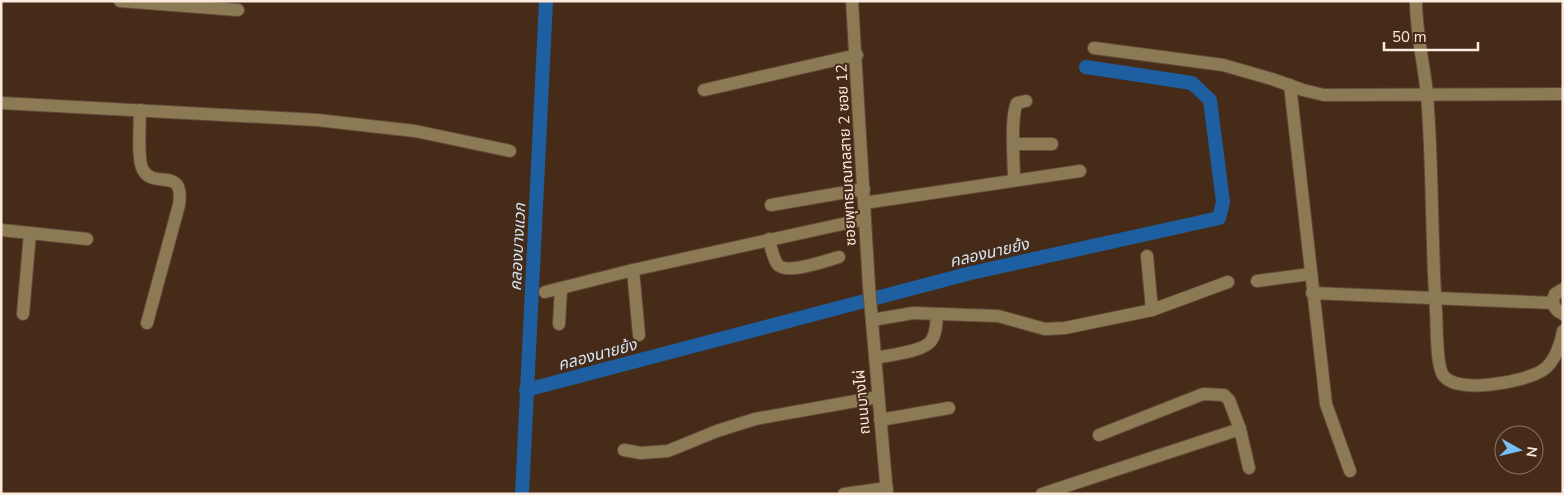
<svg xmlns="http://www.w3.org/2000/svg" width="1564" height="495" font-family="'Nunito Sans','Noto Sans Thai',sans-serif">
<rect width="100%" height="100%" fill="#452b18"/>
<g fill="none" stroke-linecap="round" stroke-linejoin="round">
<g stroke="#1e5fa1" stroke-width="14">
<polyline points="526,390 971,273 1219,218 1223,202 1210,100 1192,83 1086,67"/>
<polyline points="522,494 546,1"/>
</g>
<g stroke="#624a38" stroke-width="14">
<g id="minor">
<polyline points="120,1 238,10"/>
<polyline points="852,1 869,287 887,494"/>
<path d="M1416,1C1416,34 1424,63 1427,95C1433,167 1431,239 1436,311C1437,325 1436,365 1443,375C1456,395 1525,382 1543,370C1554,363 1561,344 1563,331"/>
<polyline points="1094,48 1223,65 1272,79 1303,90 1324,95 1563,94"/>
<polyline points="1290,85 1326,404 1350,471"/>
<polyline points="704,90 857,55"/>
<polyline points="1,103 317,120 415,131 510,151"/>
<path d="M140,110C140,124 137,160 143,170C154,190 185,165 179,205L147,323"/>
<polyline points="1014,144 1052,144"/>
<path d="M1014,180C1014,162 1010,117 1017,103L1026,101"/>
<polyline points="864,203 1080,171"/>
<polyline points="771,205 864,189"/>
<polyline points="1,230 30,233 23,314"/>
<polyline points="30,233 87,239"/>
<path d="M769,239C771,247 773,259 778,265C788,275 827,260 839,257"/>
<polyline points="1147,256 1152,310"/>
<polyline points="633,270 639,335"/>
<polyline points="1257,281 1310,274"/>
<path d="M1563,289L1555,294C1551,303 1554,310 1563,314"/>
<polyline points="545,292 633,270 865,219"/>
<polyline points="1312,293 1553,303"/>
<polyline points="872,320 913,313 998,316 1045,329 1065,328 1152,310 1228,282"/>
<polyline points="559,324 561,288"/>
<path d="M875,358C889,355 923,352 931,341C937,333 936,322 937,314"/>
<polyline points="880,420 949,408"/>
<polyline points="1099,435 1203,394 1224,395 1229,400 1240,429"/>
<polyline points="624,450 641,453 668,451 717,431 755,419 878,397"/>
<polyline points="844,494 887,488"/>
<polyline points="1042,494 1240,429 1249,468"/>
</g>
</g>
<use href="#minor" stroke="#8c7a55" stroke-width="12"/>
</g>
<g text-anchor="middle" stroke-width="4" stroke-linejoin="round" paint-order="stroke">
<g font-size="15" fill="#fbeade" stroke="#452b18">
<text transform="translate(846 155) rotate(-93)" y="5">ซอยพุทธมณฑลสาย 2 ซอย 12</text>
<text transform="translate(862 402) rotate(-95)" y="5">ถนนบางไผ่</text>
</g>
<g font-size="16" font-style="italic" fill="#d5e5f7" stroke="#452b18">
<text transform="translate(517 247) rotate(-87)" y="6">คลองบางแวก</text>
<text transform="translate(989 252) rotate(-13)" y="6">คลองนายย้ง</text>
<text transform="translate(597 354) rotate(-15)" y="6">คลองนายย้ง</text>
</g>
</g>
<rect width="1564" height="495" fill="none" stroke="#fbeade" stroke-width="5"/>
<g transform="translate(1519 450) rotate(98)"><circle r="24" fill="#452b18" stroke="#8e7767"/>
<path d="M0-4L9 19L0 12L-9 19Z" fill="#79bff8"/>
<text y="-8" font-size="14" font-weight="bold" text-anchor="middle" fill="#fbeade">N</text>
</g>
<path d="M1384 42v8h94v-8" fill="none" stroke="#fbeade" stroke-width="2.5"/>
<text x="1392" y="42" font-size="15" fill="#fbeade" stroke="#452b18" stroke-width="4" paint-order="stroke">50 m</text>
</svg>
